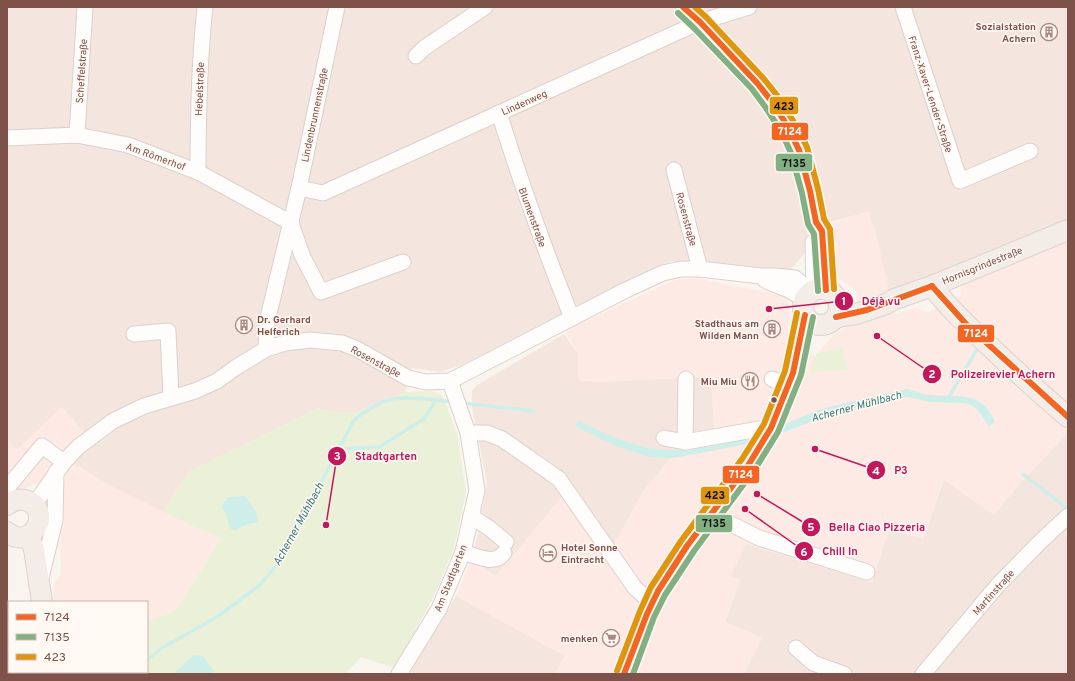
<svg xmlns="http://www.w3.org/2000/svg" width="1075" height="681" font-family="Overpass,sans-serif">
<rect width="100%" height="100%" fill="#faf4ee"/>
<g fill="#f4e6de">
<polygon points="7,7 1068,7 1068,220 941,280 889,292 874,227 868,212 807,228 809,249 789,271 713,262 672,261 618,285 462,365 439,372 412,368 405,392 357,412 333,412 318,408 189,472 163,512 110,486 78,466 65,455 62,407 17,450 7,439"/>
<polygon points="564,334 578,354 579,380 664,379 711,376 715,441 645,489 614,544 576,488 562,497 496,576 471,560 475,547 487,482 472,408 472,391 477,385"/>
<polygon points="1068,433 1068,674 744,674 762,638 725,622 740,580 730,576 746,544 872,582 889,529 923,539 944,480 1032,470"/>
<polygon points="456,596 565,656 555,674 409,674"/>
</g>
<g fill="#fdeae5">
<polygon points="868,212 874,227 895,314 916,308 929,312 960,297 961,286 1068,239 1068,433 1032,470 994,515 944,480 923,539 889,529 872,582 746,544 730,576 741,580 725,622 762,638 744,674 555,674 565,656 456,596 471,560 496,576 562,497 603,552 614,544 645,489 671,457 715,440 711,376 604,382 579,381 578,354 565,330 675,280 696,278 785,296 790,306 786,349 816,356 834,334 846,327 863,322 855,289 838,278 832,261 830,223"/>
<polygon points="62,407 85,433 65,456 78,466 110,486 221,539 175,611 147,622 147,602 53,602 55,583 61,574 60,506 67,472 22,489 7,497 7,439 17,450"/>
</g>
<g fill="#ebf1d8">
<polygon points="842,347 848,369 808,373 816,354"/>
<polygon points="430,391 442,395 457,433 466,492 454,548 434,596 395,668 361,657 345,674 108,674 108,672 147,672 147,622 175,611 221,539 163,512 189,472 318,408 333,412 357,412 405,392"/>
</g>
<g fill="#ceeeea">
<path d="M907,389C915,391 923,395 932,395C960,398 982,390 995,422L989,426L978,410L971,405L963,403L930,402L907,397L864,406L826,416L782,433L785,424L818,410L837,405Z"/>
<path d="M578,420C607,435 640,451 674,450C700,449 729,439 755,433L748,444L674,458H660L647,456L615,446L575,426Z"/>
<path d="M245,496C250,504 257,510 258,520L255,523L248,524L234,531L230,528L226,514L221,506L228,497Z"/>
<polygon points="194,655 203,656 214,671 214,674 173,674"/>
</g>
<g fill="none" stroke-linecap="round" stroke-linejoin="round">
<g stroke="#ceeeea" stroke-width="3.5">
<polyline points="947,400 976,351"/>
<polyline points="462,403 534,411"/>
<polyline points="339,449 379,447 424,419 436,400"/>
<polyline points="1023,474 1068,509"/>
<path d="M147,660L162,648L217,617L260,585L279,562L354,420C365,411 376,404 389,400C404,395 437,400 452,402"/>
<polyline points="130,674 132,672"/>
</g>
<g stroke="#dbd0cc" stroke-width="17">
<g id="minor">
<polyline points="683,7 700,22 758,84 773,103 788,127 799,150 810,191 816,222 822,231 826,290"/>
<polyline points="903,7 960,181 1030,151"/>
<polyline points="416,56 424,48 485,7"/>
<path d="M499,113C521,183 545,251 572,318"/>
<polyline points="77,135 85,7"/>
<polyline points="7,138 77,135 128,145 198,172 291,223 302,255 321,292 403,262"/>
<polyline points="674,170 700,269"/>
<path d="M198,172C198,117 199,62 205,7"/>
<polyline points="299,188 323,193 700,22 749,7"/>
<polyline points="813,242 814,290"/>
<polyline points="765,280 769,282 789,290 805,300"/>
<polyline points="134,334 168,331 171,397"/>
<polyline points="266,349 267,322 299,188 337,7"/>
<polyline points="772,379 788,385"/>
<polyline points="468,433 487,433 502,439 559,479 635,588 645,597 652,601"/>
<polyline points="664,438 685,442 771,427"/>
<polyline points="685,442 686,379"/>
<polyline points="7,488 42,446 64,462"/>
<polyline points="34,505 64,462 78,447 113,421 144,406 195,391 217,381 235,368 266,349 285,343 310,340 342,343 357,349 408,378 426,382 450,381 626,290 663,273 681,269 700,269 761,276 775,276 795,278 812,292"/>
<polyline points="711,514 759,538 867,572"/>
<polyline points="471,516 489,528 506,542"/>
<path d="M463,552C477,556 494,566 504,553"/>
<polyline points="41,578 55,520 56,472"/>
<polyline points="796,648 813,663 844,674"/>
<polyline points="399,674 439,609 452,578 463,552 477,490 468,433 450,381"/>
<polyline points="923,674 998,585 1041,541 1068,516"/>
</g>
</g>
<g stroke="#dfd1cd" stroke-width="22">
<g id="major">
<path d="M932,286C952,313 978,335 1002,358C1024,378 1045,398 1068,417"/>
<circle cx="821" cy="307" r="18"/>
<polyline points="836,317 856,314 886,304 895,299 932,286 1068,230"/>
<path d="M7,505C13,500 20,498 28,501C53,512 31,552 7,532"/>
<polyline points="29,536 34,549 42,602"/>
<polyline points="35,674 35,672"/>
<polyline points="624,674 647,614 658,591 687,546 749,464 771,428 793,373 805,315"/>
</g>
</g>
<use href="#minor" stroke="#fefdfc" stroke-width="15"/>
<use href="#major" stroke="#f4ece6" stroke-width="20"/>
<g stroke="#fff8f3" stroke-width="9">
<g id="bus-1">
<polyline points="683,7 700,22 758,84 773,103 788,127 799,150 810,191 816,222 822,231 826,290"/>
<polyline points="932,286 966,324 1068,417"/>
<polyline points="836,317 867,310 932,286"/>
<polyline points="624,674 647,614 658,591 687,546 749,464 771,428 793,373 805,315"/>
</g>
</g>
<g stroke="#fff8f3" stroke-width="9">
<g id="bus-2">
<polyline points="678,13 694,28 752,89 766,108 781,131 791,153 802,193 808,224 814,234 818,291"/>
<polyline points="633,674 654,617 665,595 694,551 755,469 778,432 801,375 813,317"/>
</g>
</g>
<g stroke="#fff8f3" stroke-width="9">
<g id="bus-3">
<polyline points="695,7 706,17 764,79 780,99 795,124 807,147 818,189 824,219 830,229 834,289"/>
<polyline points="617,671 640,611 651,587 681,541 742,459 764,424 785,371 797,313"/>
</g>
</g>
<use href="#bus-1" stroke="#f26522" stroke-width="6"/>
<use href="#bus-2" stroke="#83b083" stroke-width="6"/>
<use href="#bus-3" stroke="#df950f" stroke-width="6"/>
</g>
<defs>
<g id="building-ring" transform="scale(0.9)"><circle r="9.5" fill="#fff8f3" stroke="#a98a83" stroke-width="1.5"/><path d="M-4-6H4V6H1V3H-1V6H-4ZM-2.5-4.3h1.7v1.8h-1.7ZM.8-4.3h1.7v1.8H.8ZM-2.5-1h1.7V.8h-1.7ZM.8-1h1.7V.8H.8Z" fill="#a98a83"/></g>
<g id="restaurant-ring" transform="scale(0.9)"><circle r="9.5" fill="#fff8f3" stroke="#a98a83" stroke-width="1.5"/><path d="M-5-6h1v4h1v-4h1v4h1v-4h1v5L-1.5 .5V6h-2V.5L-5-1ZM5-6V6H3V1.5H1.5Q1.5-4 5-6Z" fill="#a98a83"/></g>
<g id="hotel-ring" transform="scale(0.9)"><circle r="9.5" fill="#fff8f3" stroke="#a98a83" stroke-width="1.5"/><path d="M-6-4.5h1.5V1H6V5H4.5V3h-9V5H-6ZM-4 0a1.8 1.8 0 1 1 3.6 0ZM.5 0V-2.5h3Q6-2.5 6 0Z" fill="#a98a83"/></g>
<g id="supermarket-ring" transform="scale(0.9)"><circle r="9.5" fill="#fff8f3" stroke="#a98a83" stroke-width="1.5"/><path d="M-6-5.5h2.5l.6 2H6L4.5 2H-2.5L-4.4-4H-6ZM-1.5 3.2a1.3 1.3 0 1 0 .1 0ZM3 3.2a1.3 1.3 0 1 0 .1 0Z" fill="#a98a83"/></g>
</defs>
<g fill-rule="evenodd">
<use href="#building-ring" x="1049" y="32"/>
<use href="#building-ring" x="244" y="325"/>
<use href="#building-ring" x="772" y="329"/>
<use href="#restaurant-ring" x="750" y="381"/>
<use href="#hotel-ring" x="548" y="553"/>
<use href="#supermarket-ring" x="611" y="638"/>
</g>
<circle fill="#7e5149" stroke="#fff8f3" stroke-width="1.5" cx="774" cy="400" r="3.5"/>
<g text-anchor="middle" stroke-width="3" stroke-linejoin="round" paint-order="stroke">
<g font-size="10" font-weight="bold" fill="#7e5149" stroke="#fff8f3" text-anchor="end">
<text x="1036" y="30">Sozialstation<tspan x="1036" dy="12">Achern</tspan></text>
<text x="257" y="323" text-anchor="start">Dr. Gerhard<tspan x="257" dy="12">Helferich</tspan></text>
<text x="759" y="327">Stadthaus am<tspan x="759" dy="12">Wilden Mann</tspan></text>
<text x="737" y="385">Miu Miu</text>
<text x="561" y="551" text-anchor="start">Hotel Sonne<tspan x="561" dy="12">Eintracht</tspan></text>
<text x="598" y="642">menken</text>
</g>
<g font-size="10" fill="#7e5149" stroke="#fff8f3">
<text transform="translate(81 71) rotate(-86)" y="4">Scheffelstraße</text>
<text transform="translate(199 89) rotate(-88)" y="4">Hebelstraße</text>
<text transform="translate(931 94) rotate(72)" y="4">Franz-Xaver-Lender-Straße</text>
<text transform="translate(524 102) rotate(-24)" y="4">Lindenweg</text>
<text transform="translate(314 115) rotate(-78)" y="4">Lindenbrunnenstraße</text>
<text transform="translate(156 156) rotate(20)" y="4">Am Römerhof</text>
<text transform="translate(533 217) rotate(70)" y="4">Blumenstraße</text>
<text transform="translate(687 219) rotate(75)" y="4">Rosenstraße</text>
<text transform="translate(982 265) rotate(-22)" y="4">Hornisgrindestraße</text>
<text transform="translate(376 361) rotate(28)" y="4">Rosenstraße</text>
<text transform="translate(450 578) rotate(-68)" y="4">Am Stadtgarten</text>
<text transform="translate(993 592) rotate(-48)" y="4">Martinstraße</text>
</g>
<g font-size="11" font-style="italic" fill="#387c7a" stroke="#fff8f3">
<text transform="translate(856 406) rotate(-15)" y="4">Acherner Mühlbach</text>
<text transform="translate(298 524) rotate(-61)" y="4">Acherner Mühlbach</text>
</g>
</g>
<path fill="none" stroke="#c2185b" stroke-width="1.5" d="M769 309L844 301M877 336L932 374M326 525L337 456M815 449L876 470M757 494L811 527M745 509L804 551"/>
<g fill="#c2185b" stroke="#fff8f3" stroke-width="1.5">
<circle cx="769" cy="309" r="4"/>
<circle cx="877" cy="336" r="4"/>
<circle cx="326" cy="525" r="4"/>
<circle cx="815" cy="449" r="4"/>
<circle cx="757" cy="494" r="4"/>
<circle cx="745" cy="509" r="4"/>
<circle cx="844" cy="301" r="10"/>
<circle cx="932" cy="374" r="10"/>
<circle cx="337" cy="456" r="10"/>
<circle cx="876" cy="470" r="10"/>
<circle cx="811" cy="527" r="10"/>
<circle cx="804" cy="551" r="10"/>
</g>
<g font-size="12" text-anchor="middle" font-weight="bold" fill="#fff">
<text x="844" y="305">1</text>
<text x="932" y="378">2</text>
<text x="337" y="460">3</text>
<text x="876" y="475">4</text>
<text x="811" y="531">5</text>
<text x="804" y="556">6</text>
</g>
<g font-size="11" text-anchor="middle" font-weight="bold" fill="#c2185b" stroke="#fff8f3" stroke-width="3" stroke-linejoin="round" paint-order="stroke">
<text x="881" y="305">Déjà vu</text>
<text x="1003" y="378">Polizeirevier Achern</text>
<text x="386" y="460">Stadtgarten</text>
<text x="901" y="474">P3</text>
<text x="877" y="531">Bella Ciao Pizzeria</text>
<text x="840" y="555">Chill In</text>
</g>
<g stroke="#fff8f3" stroke-width="1.5">
<rect x="769" y="96" width="30" height="19" rx="4" fill="#df950f"/>
<rect x="771" y="122" width="38" height="19" rx="4" fill="#f26522"/>
<rect x="775" y="153" width="38" height="19" rx="4" fill="#83b083"/>
<rect x="957" y="324" width="38" height="19" rx="4" fill="#f26522"/>
<rect x="722" y="465" width="38" height="19" rx="4" fill="#f26522"/>
<rect x="700" y="486" width="30" height="19" rx="4" fill="#df950f"/>
<rect x="695" y="514" width="38" height="19" rx="4" fill="#83b083"/>
</g>
<g font-size="11" text-anchor="middle" font-weight="bold" fill="#fff">
<text x="790" y="135">7124</text>
<text x="976" y="337">7124</text>
<text x="741" y="478">7124</text>
</g>
<g font-size="11" text-anchor="middle" font-weight="bold" fill="#111">
<text x="784" y="110">423</text>
<text x="794" y="167">7135</text>
<text x="715" y="499">423</text>
<text x="714" y="527">7135</text>
</g>
<rect width="1075" height="681" fill="none" stroke="#7e5149" stroke-width="16"/>
<rect x="8" y="601" width="140" height="72" fill="#fff8f3" stroke="#cbb5af"/>
<rect x="16" y="614" width="20" height="6" fill="#f26522" stroke="#cbb5af"/>
<text x="44" y="621" font-size="12" fill="#7e5149">7124</text>
<rect x="16" y="634" width="20" height="6" fill="#83b083" stroke="#cbb5af"/>
<text x="44" y="641" font-size="12" fill="#7e5149">7135</text>
<rect x="16" y="654" width="20" height="6" fill="#df950f" stroke="#cbb5af"/>
<text x="44" y="661" font-size="12" fill="#7e5149">423</text>
</svg>
